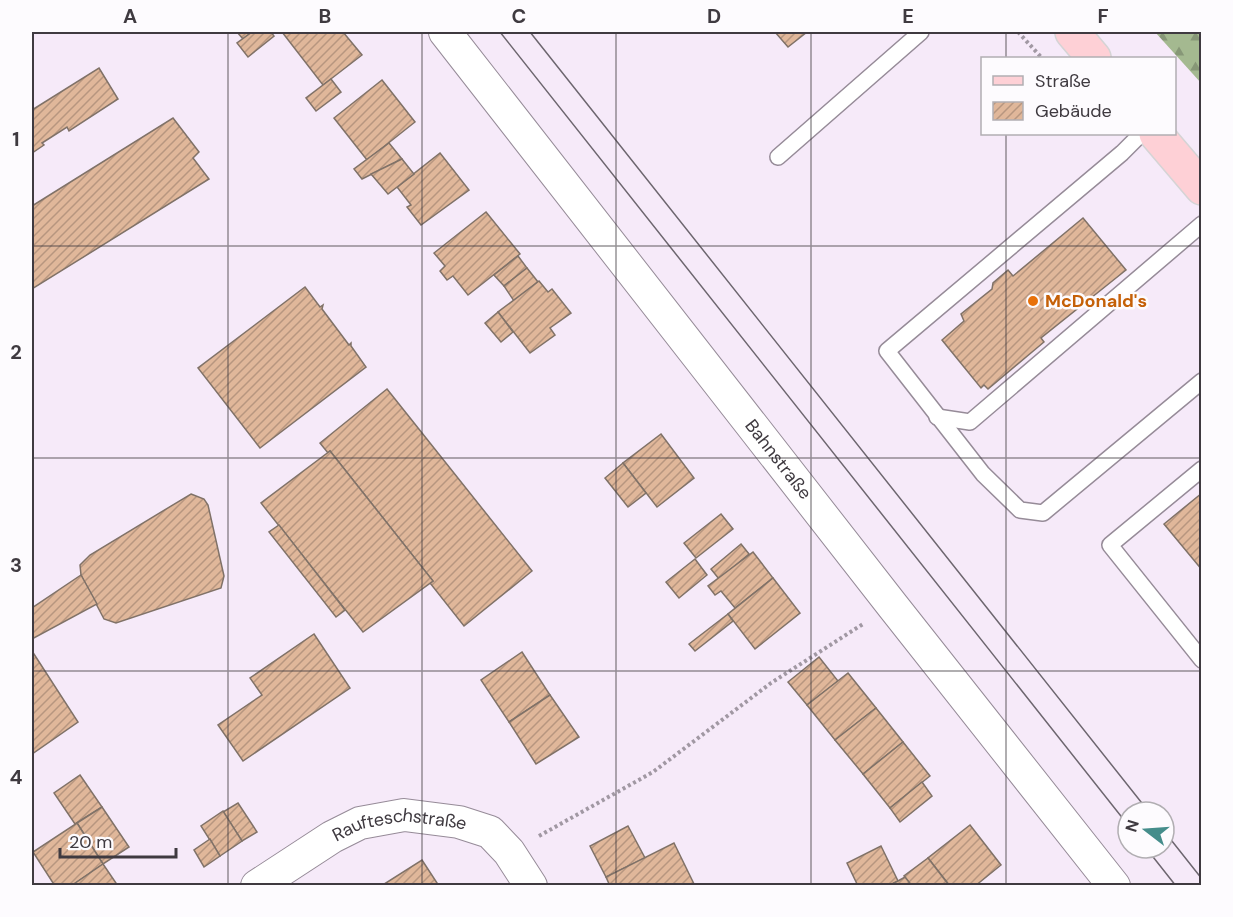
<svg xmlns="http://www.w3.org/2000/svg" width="1233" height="917" font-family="'DM Sans',sans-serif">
<defs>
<pattern id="forest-firs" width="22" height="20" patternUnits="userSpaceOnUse" patternTransform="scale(1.5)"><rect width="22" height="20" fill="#a4b990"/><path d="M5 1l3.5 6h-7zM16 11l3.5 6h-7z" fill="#879777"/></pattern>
<pattern id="building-hatch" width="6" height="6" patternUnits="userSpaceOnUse" patternTransform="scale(1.5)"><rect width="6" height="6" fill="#e0b79a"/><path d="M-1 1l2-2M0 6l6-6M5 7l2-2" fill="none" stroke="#b7967f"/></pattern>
</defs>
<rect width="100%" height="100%" fill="#f6eaf9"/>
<polygon fill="url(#forest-firs)" points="1155,32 1201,32 1201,83"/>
<g fill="url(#building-hatch)" stroke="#807268" stroke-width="1.5">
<polygon points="237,32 252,32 243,39"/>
<polygon points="252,32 271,32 274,36 248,57 237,43"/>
<polygon points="282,32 343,32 362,55 323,85"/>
<polygon points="775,32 807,32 788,47"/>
<polygon points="99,68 118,99 69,131 67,127 42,143 44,145 32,153 32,110"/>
<polygon points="331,79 341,92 316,111 306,98"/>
<polygon points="382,80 415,122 367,160 334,118"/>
<polygon points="173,118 199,152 193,158 209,179 32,289 32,206"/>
<polygon points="389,143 402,159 362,179 354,169"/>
<polygon points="440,153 469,190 421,225 407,207 411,205 397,187"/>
<polygon points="402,159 414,174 388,194 371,174"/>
<polygon points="486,212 520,254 468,295 453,276 447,280 440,271 445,266 434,253"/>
<polygon points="1083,218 1126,270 1041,338 1044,342 988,389 984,385 981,388 942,340 964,321 961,314 992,289 993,283 1008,270 1013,276"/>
<polygon points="518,256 527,268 504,286 494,275"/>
<polygon points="527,268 538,282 514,301 504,286"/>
<polygon points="539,281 548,292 552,289 571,313 550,328 555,335 530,353 498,312"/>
<polygon points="305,287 320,307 323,305 322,309 349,345 351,343 351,346 366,367 260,448 198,368"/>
<polygon points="498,312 513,332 501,342 485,323"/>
<polygon points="387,389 532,571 464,626 430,583 433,581 330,451 328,453 320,443"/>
<polygon points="661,434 694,478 657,507 623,463"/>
<polygon points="330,451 433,581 363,632 261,503"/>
<polygon points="623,463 646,493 628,507 605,478"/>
<polygon points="1202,493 1202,570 1164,524"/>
<polygon points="191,494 204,499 208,505 224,576 221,588 116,623 104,619 81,575 80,565 90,555"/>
<polygon points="721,514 733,529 696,558 684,543"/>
<polygon points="279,525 345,610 336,617 269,532"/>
<polygon points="741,544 749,554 719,579 711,569"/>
<polygon points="753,552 773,578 735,608 721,591 715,595 708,586"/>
<polygon points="695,559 707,575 679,598 666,582"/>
<polygon points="81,575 97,604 32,639 32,608"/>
<polygon points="773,578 800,613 755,649 728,614"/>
<polygon points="728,614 733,621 695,651 689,644"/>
<polygon points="314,634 350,688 243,761 218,725 262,695 250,678"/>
<polygon points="32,651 78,722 32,754"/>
<polygon points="522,652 550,695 509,722 481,680"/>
<polygon points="819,657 838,681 807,705 788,682"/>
<polygon points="848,673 876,708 835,740 807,705"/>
<polygon points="550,695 579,737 536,764 509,722"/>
<polygon points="876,708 903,742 863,774 835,740"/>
<polygon points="903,742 930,776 890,808 863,774"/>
<polygon points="80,775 102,807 75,824 54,793"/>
<polygon points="922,782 932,796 900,822 890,808"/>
<polygon points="238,803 257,832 242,841 223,812"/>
<polygon points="102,807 129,847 103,864 77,823"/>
<polygon points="223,811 242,841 220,856 201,826"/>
<polygon points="77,823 103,864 71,886 55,886 33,852"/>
<polygon points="970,825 1001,865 975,886 950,886 928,858"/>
<polygon points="628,826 645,858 606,877 590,846"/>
<polygon points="210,839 220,856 204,867 194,850"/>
<polygon points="674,843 695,886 610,886 606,877"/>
<polygon points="881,846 898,881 888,886 858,886 847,863"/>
<polygon points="928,858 948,884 946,886 912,886 904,876"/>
<polygon points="422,860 439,886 381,886"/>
<polygon points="103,864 118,886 71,886"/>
<polygon points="905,877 912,886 888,886 898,881"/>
</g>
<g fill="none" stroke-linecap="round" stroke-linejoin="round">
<g stroke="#968b98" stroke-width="18">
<g id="lane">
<polyline points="1141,134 1122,153 887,351 983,474 1020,510 1043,513 1202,381"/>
<polyline points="778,157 921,32"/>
<polyline points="937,417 970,422 1202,224"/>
<polyline points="1202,469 1110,545 1202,660"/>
</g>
</g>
<g stroke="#968b98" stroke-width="34">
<g id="street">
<path id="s1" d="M445,32L892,605L1114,886"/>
<path id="s2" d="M257,886L332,837L360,823L404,815L459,822L490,832L509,852L531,886"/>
</g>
</g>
<g stroke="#d5d4d5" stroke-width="36">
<g id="primary">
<polyline points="1072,32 1094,58"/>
<polyline points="1156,134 1202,188"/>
</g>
</g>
<g stroke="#a198a3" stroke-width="4" stroke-dasharray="3 3" stroke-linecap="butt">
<polyline points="1018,32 1042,58"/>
<polyline points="539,836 653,772 771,683 863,624"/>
</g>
<use href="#lane" stroke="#fff" stroke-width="15"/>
<use href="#street" stroke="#fff" stroke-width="32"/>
<use href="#primary" stroke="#fed0d6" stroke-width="33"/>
<g stroke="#6d666f" stroke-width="1.5">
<polyline points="500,32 1128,825"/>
<polyline points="530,32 1149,812"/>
<polyline points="1164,831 1202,879"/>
<polyline points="1146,848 1176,886"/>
</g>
</g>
<path fill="none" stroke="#3f3a40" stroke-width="1.5" stroke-opacity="0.55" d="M228,32V886M422,32V886M616,32V886M811,32V886M1006,32V58M1006,134V886M32,246H1202M32,458H1202M32,671H1202"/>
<circle fill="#e8710a" stroke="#fdfbfe" stroke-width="2" cx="1033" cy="301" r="6"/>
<g text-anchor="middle" stroke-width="5" stroke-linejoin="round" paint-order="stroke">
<g font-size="18" font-weight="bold" fill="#c56008" stroke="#fdfbfe" text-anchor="start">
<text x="1045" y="307">McDonald's</text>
</g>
<g font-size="18" fill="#3f3a40" stroke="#fdfbfe">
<text dy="6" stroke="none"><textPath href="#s1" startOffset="542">Bahnstraße</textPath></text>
<text dy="6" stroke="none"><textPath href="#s2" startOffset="160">Raufteschstraße</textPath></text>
</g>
</g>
<rect width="1233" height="917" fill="none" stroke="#fdfbfe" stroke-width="66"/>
<rect x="981" y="57" width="195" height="78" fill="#fdfbfe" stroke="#b1aeb2" stroke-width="1.5"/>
<rect x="993" y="76" width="30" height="9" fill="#fed0d6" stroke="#b1aeb2" stroke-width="1.5"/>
<text x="1035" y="87" font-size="18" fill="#3f3a40">Straße</text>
<rect x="993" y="102" width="30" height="18" fill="url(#building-hatch)" stroke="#b1aeb2" stroke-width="1.5"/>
<text x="1035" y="117" font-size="18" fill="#3f3a40">Gebäude</text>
<g transform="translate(1146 830) rotate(287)"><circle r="28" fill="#fdfbfe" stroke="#b1aeb2" stroke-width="1.5"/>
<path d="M0-4.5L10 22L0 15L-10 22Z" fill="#458d8b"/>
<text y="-9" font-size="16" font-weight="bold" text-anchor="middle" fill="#3f3a40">N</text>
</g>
<path d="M60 848v9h116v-9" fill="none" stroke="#3f3a40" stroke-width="3"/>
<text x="69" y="848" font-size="18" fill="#3f3a40" stroke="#fdfbfe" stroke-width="4.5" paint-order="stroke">20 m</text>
<rect x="33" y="33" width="1167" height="851" fill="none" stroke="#3f3a40" stroke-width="2"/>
<g font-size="20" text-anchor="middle" font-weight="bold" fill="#3f3a40">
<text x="130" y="23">A</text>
<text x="325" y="23">B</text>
<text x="519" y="23">C</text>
<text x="714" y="23">D</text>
<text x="908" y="23">E</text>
<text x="1103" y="23">F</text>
<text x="16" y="146">1</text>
<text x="16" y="359">2</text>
<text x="16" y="572">3</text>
<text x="16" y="784">4</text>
</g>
</svg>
